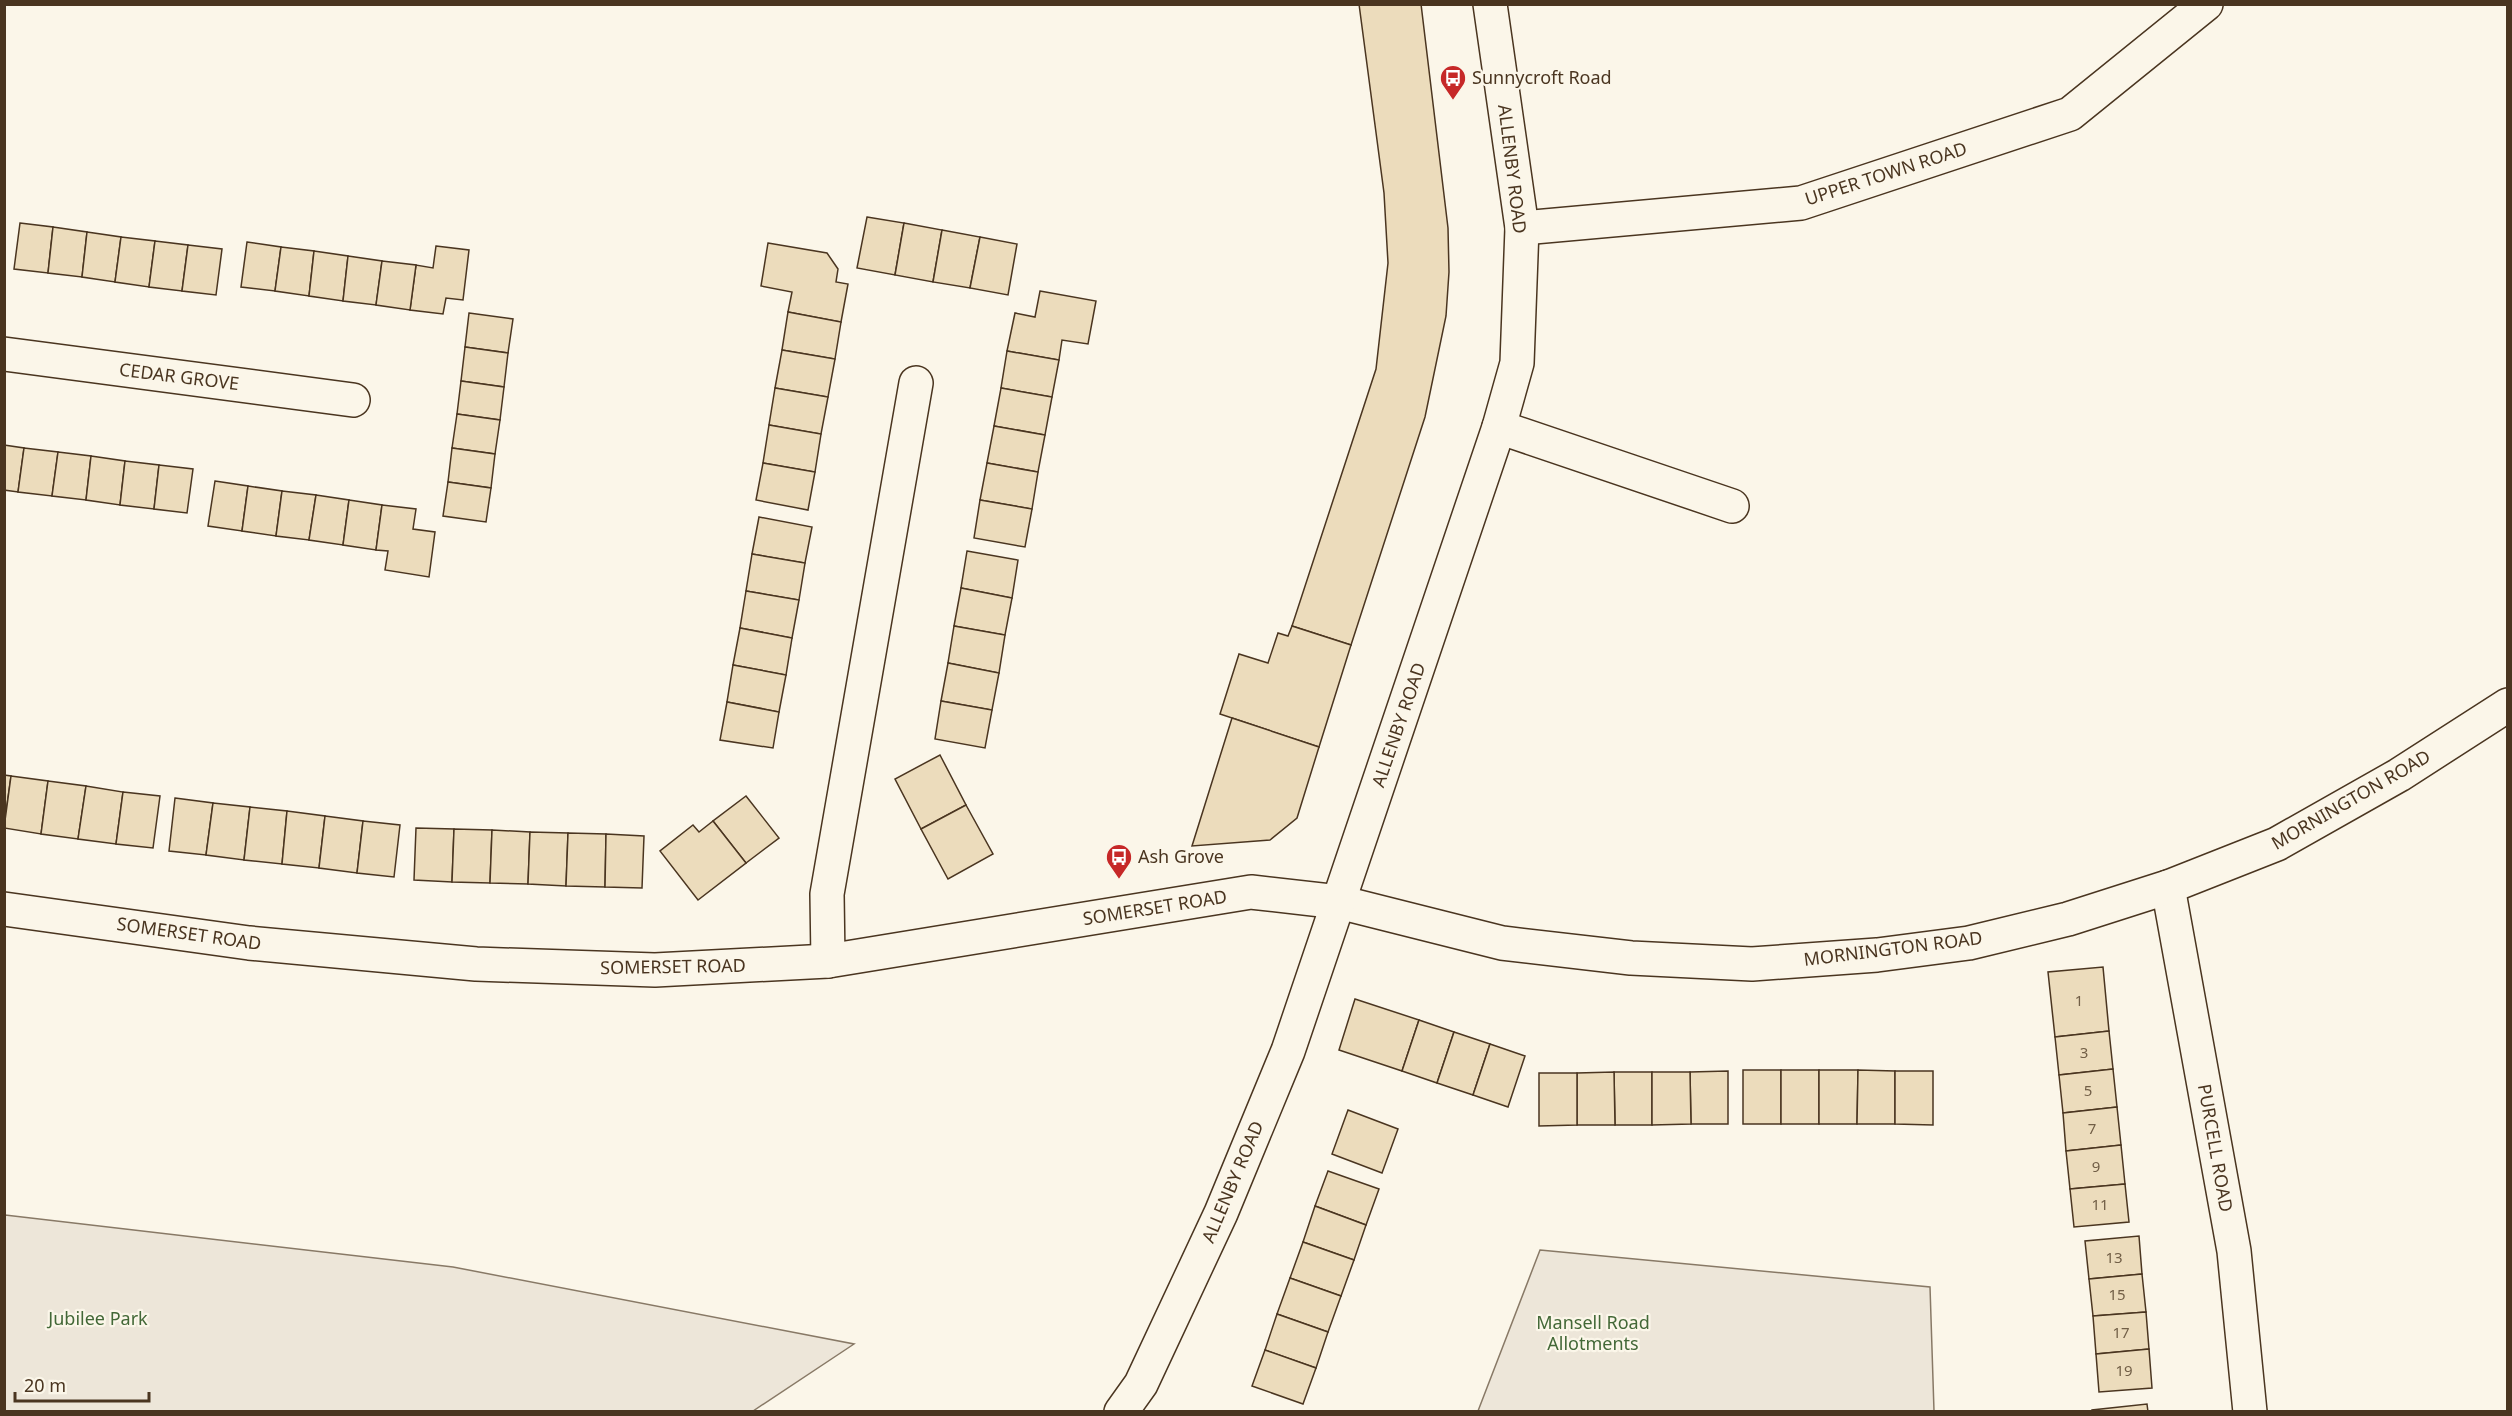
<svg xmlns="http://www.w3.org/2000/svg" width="2512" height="1416" font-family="'Noto Sans',sans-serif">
<rect width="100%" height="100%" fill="#fbf6e9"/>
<g fill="#ede6d9" stroke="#887966" stroke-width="1.5">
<polygon points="5,1215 453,1267 854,1344 753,1411 5,1411"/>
<polygon points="1540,1250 1930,1287 1934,1411 1478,1411"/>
</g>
<g fill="#ecdcbc" stroke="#4a3520" stroke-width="1.5">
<polygon points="1359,4 1421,4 1448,228 1449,272 1446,316 1425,417 1351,645 1292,626 1376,369 1388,263 1384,193"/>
<polygon points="867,217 904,223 895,275 857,268"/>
<polygon points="20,223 53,227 48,273 14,269"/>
<polygon points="904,223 942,230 933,282 895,275"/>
<polygon points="53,227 87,232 82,277 48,273"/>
<polygon points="942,230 980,237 970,288 933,282"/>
<polygon points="87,232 121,237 115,282 82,277"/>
<polygon points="121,237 155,241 149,287 115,282"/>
<polygon points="980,237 1017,244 1008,295 970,288"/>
<polygon points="155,241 188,245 182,291 149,287"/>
<polygon points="247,242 281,247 275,291 241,287"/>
<polygon points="768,243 827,253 838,269 836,282 848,284 841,322 788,312 792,292 761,286"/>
<polygon points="188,245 222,249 216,295 182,291"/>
<polygon points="436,246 469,250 463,300 446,298 443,314 410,310 416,265 433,268"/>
<polygon points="281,247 314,251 309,296 275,291"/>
<polygon points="314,251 348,256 343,301 309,296"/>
<polygon points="348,256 382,261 376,305 343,301"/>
<polygon points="382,261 416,265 410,310 376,305"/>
<polygon points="1040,291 1096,301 1088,344 1062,340 1059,360 1007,351 1015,313 1035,317"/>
<polygon points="788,312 841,322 835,359 782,350"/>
<polygon points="469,313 513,319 508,353 465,347"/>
<polygon points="465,347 508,353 504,387 461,381"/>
<polygon points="782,350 835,359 828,397 775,388"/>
<polygon points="1007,351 1059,360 1052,397 1001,388"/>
<polygon points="461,381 504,387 500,420 457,414"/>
<polygon points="775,388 828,397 821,434 769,425"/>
<polygon points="1001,388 1052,397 1045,435 994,426"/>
<polygon points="457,414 500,420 495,454 452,448"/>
<polygon points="769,425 821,434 815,472 763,463"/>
<polygon points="994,426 1045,435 1038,472 987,463"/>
<polygon points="4,445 24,448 18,492 4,490"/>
<polygon points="24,448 58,452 52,496 18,492"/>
<polygon points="452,448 495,454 491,488 448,482"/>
<polygon points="58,452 91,456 86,500 52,496"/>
<polygon points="91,456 125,461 120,505 86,500"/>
<polygon points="125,461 159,465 154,509 120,505"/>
<polygon points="763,463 815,472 808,510 756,500"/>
<polygon points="987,463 1038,472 1032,509 980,500"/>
<polygon points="159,465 193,469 187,513 154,509"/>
<polygon points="215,481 248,486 242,531 208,526"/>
<polygon points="448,482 491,488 486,522 443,516"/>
<polygon points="248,486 282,491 276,536 242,531"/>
<polygon points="282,491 316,495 309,540 276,536"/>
<polygon points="316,495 349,500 343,545 309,540"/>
<polygon points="349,500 382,505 376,550 343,545"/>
<polygon points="980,500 1032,509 1025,547 974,538"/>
<polygon points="382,505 416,509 413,529 435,532 429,577 385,570 388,551 376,550"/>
<polygon points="759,517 812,527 805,563 752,554"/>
<polygon points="967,551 1018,560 1012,598 961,588"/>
<polygon points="752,554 805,563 799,600 746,591"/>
<polygon points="961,588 1012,598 1005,635 954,626"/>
<polygon points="746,591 799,600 792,638 740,628"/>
<polygon points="954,626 1005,635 999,673 948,663"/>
<polygon points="1292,626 1351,645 1319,747 1220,714 1239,654 1268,663 1278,633 1288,636"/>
<polygon points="740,628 792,638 786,675 733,665"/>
<polygon points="948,663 999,673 992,710 941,701"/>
<polygon points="733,665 786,675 779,712 727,702"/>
<polygon points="941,701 992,710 985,748 935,739"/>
<polygon points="727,702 779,712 773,748 720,740"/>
<polygon points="1232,718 1319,747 1297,818 1270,840 1192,846"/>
<polygon points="940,755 966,805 921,829 895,779"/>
<polygon points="4,775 11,776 4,826"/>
<polygon points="11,776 48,781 41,834 4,828"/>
<polygon points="48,781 86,786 78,839 41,834"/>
<polygon points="86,786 123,792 116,844 78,839"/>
<polygon points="123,792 160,796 153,848 116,844"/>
<polygon points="746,796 779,838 746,863 713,821"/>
<polygon points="175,798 213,803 206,855 169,851"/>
<polygon points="213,803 250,807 244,860 206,855"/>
<polygon points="966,805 993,854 948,879 921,829"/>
<polygon points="250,807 287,811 282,864 244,860"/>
<polygon points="287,811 325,816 319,868 282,864"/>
<polygon points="325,816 363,821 357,873 319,868"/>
<polygon points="363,821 400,825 394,877 357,873"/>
<polygon points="713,821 746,863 698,900 660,851 693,825 699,832"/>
<polygon points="416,828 454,829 452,882 414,880"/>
<polygon points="454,829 492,830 490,883 452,882"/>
<polygon points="492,830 530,832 528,884 490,883"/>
<polygon points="530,832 568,833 566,886 528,884"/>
<polygon points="568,833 606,834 605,887 566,886"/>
<polygon points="606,834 644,836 642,888 605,887"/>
<polygon points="2103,967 2109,1031 2055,1037 2048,972"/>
<polygon points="1355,999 1419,1020 1402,1071 1339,1050"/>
<polygon points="1419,1020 1454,1032 1437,1083 1402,1071"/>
<polygon points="2109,1031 2113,1069 2059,1075 2055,1037"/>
<polygon points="1454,1032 1490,1044 1473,1095 1437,1083"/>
<polygon points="1490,1044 1525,1056 1508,1107 1473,1095"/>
<polygon points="2113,1069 2117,1107 2063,1113 2059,1075"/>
<rect x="1743" y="1070" width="38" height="54"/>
<rect x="1781" y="1070" width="38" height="54"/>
<polygon points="1819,1070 1858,1070 1857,1124 1819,1124"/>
<polygon points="1858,1070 1895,1071 1895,1124 1857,1124"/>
<polygon points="1728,1071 1728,1124 1691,1124 1690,1072"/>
<polygon points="1895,1071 1933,1071 1933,1125 1895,1124"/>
<polygon points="1614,1072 1652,1072 1652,1125 1615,1125"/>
<polygon points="1614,1072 1615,1125 1577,1125 1577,1073"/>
<polygon points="1652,1072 1690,1072 1691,1124 1652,1125"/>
<polygon points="1539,1073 1577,1073 1577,1125 1539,1126"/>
<polygon points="2117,1107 2121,1145 2066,1151 2063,1113"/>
<polygon points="1348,1110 1398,1129 1382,1173 1332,1154"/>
<polygon points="2121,1145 2125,1184 2070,1189 2066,1151"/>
<polygon points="1328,1171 1379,1189 1366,1225 1315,1206"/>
<polygon points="2125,1184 2129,1222 2074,1227 2070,1189"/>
<polygon points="1315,1206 1366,1225 1354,1260 1303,1242"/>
<polygon points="2139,1236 2142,1274 2089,1279 2085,1241"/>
<polygon points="1303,1242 1354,1260 1341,1296 1290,1278"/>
<polygon points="2142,1274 2146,1312 2093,1316 2089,1279"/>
<polygon points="1290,1278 1341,1296 1328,1332 1277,1314"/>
<polygon points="2146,1312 2149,1349 2096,1354 2093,1316"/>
<polygon points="1277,1314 1328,1332 1316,1368 1265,1350"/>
<polygon points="2149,1349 2152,1388 2099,1392 2096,1354"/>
<polygon points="1265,1350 1316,1368 1303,1404 1252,1386"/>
<polygon points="2147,1404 2148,1412 2092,1412 2092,1410"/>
</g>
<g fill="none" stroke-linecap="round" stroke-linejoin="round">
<g stroke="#4a3520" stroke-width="36">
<g id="minor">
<polyline points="1522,228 1801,203 2070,114 2206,4"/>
<polyline points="4,354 353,400"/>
<polyline points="1499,427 1732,506"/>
<polyline points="2168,887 2234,1251 2250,1412"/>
<polyline points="4,909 249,943 476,964 655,970 828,961 1251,892 1339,902 1502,943 1631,958 1752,964 1877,955 1969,943 2068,919 2168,887 2277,844 2399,775 2508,705"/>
<polyline points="828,961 827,894 916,383"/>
<polyline points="1121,1412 1141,1384 1221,1213 1288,1051 1499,427 1517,363 1522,228 1490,4"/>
</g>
</g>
<use href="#minor" stroke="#fbf6e9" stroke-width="33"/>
</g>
<defs>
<g id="bus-pin" transform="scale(1.35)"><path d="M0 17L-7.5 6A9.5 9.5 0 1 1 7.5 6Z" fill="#c62828" stroke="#fbf6e9"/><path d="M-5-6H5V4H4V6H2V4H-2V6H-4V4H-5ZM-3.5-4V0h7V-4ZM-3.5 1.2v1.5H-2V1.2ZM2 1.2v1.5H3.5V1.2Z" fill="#fff"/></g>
</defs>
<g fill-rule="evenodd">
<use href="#bus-pin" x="1453" y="78"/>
<use href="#bus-pin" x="1119" y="857"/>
</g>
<g text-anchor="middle" stroke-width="4.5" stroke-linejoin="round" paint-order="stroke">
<g font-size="15" fill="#725f47">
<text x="2079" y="1006">1</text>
<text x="2084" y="1058">3</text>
<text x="2088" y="1096">5</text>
<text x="2092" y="1134">7</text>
<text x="2096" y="1172">9</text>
<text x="2100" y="1210">11</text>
<text x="2114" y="1263">13</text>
<text x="2117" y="1300">15</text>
<text x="2121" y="1338">17</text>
<text x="2124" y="1376">19</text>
</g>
<g font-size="18" fill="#4a3520" stroke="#fbf6e9" text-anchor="start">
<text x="1472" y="84">Sunnycroft Road</text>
<text x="1138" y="863">Ash Grove</text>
</g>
<g font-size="18" fill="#4a3520" stroke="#fbf6e9">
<text transform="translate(1512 169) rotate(83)" y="6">ALLENBY ROAD</text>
<text transform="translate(1886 174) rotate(-18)" y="6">UPPER TOWN ROAD</text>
<text transform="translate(179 377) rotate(7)" y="6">CEDAR GROVE</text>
<text transform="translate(1399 725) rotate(-71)" y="6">ALLENBY ROAD</text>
<text transform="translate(2351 800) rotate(-30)" y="6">MORNINGTON ROAD</text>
<text transform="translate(1155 908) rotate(-9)" y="6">SOMERSET ROAD</text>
<text transform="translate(189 934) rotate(8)" y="6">SOMERSET ROAD</text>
<text transform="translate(1893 949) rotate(-7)" y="6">MORNINGTON ROAD</text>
<text transform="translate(673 967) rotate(-1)" y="6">SOMERSET ROAD</text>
<text transform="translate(2215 1148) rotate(80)" y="6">PURCELL ROAD</text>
<text transform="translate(1233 1182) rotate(-67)" y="6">ALLENBY ROAD</text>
</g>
<g font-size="18" fill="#436837" stroke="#fbf6e9">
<text x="98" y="1325">Jubilee Park</text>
<text x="1593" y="1329">Mansell Road<tspan x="1593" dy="21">Allotments</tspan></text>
</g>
</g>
<rect width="2512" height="1416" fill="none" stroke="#4a3520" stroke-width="12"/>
<path d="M15 1392v9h134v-9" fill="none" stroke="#4a3520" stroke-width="3"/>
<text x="24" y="1392" font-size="18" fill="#4a3520" stroke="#fbf6e9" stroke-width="4.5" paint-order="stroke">20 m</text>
</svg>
